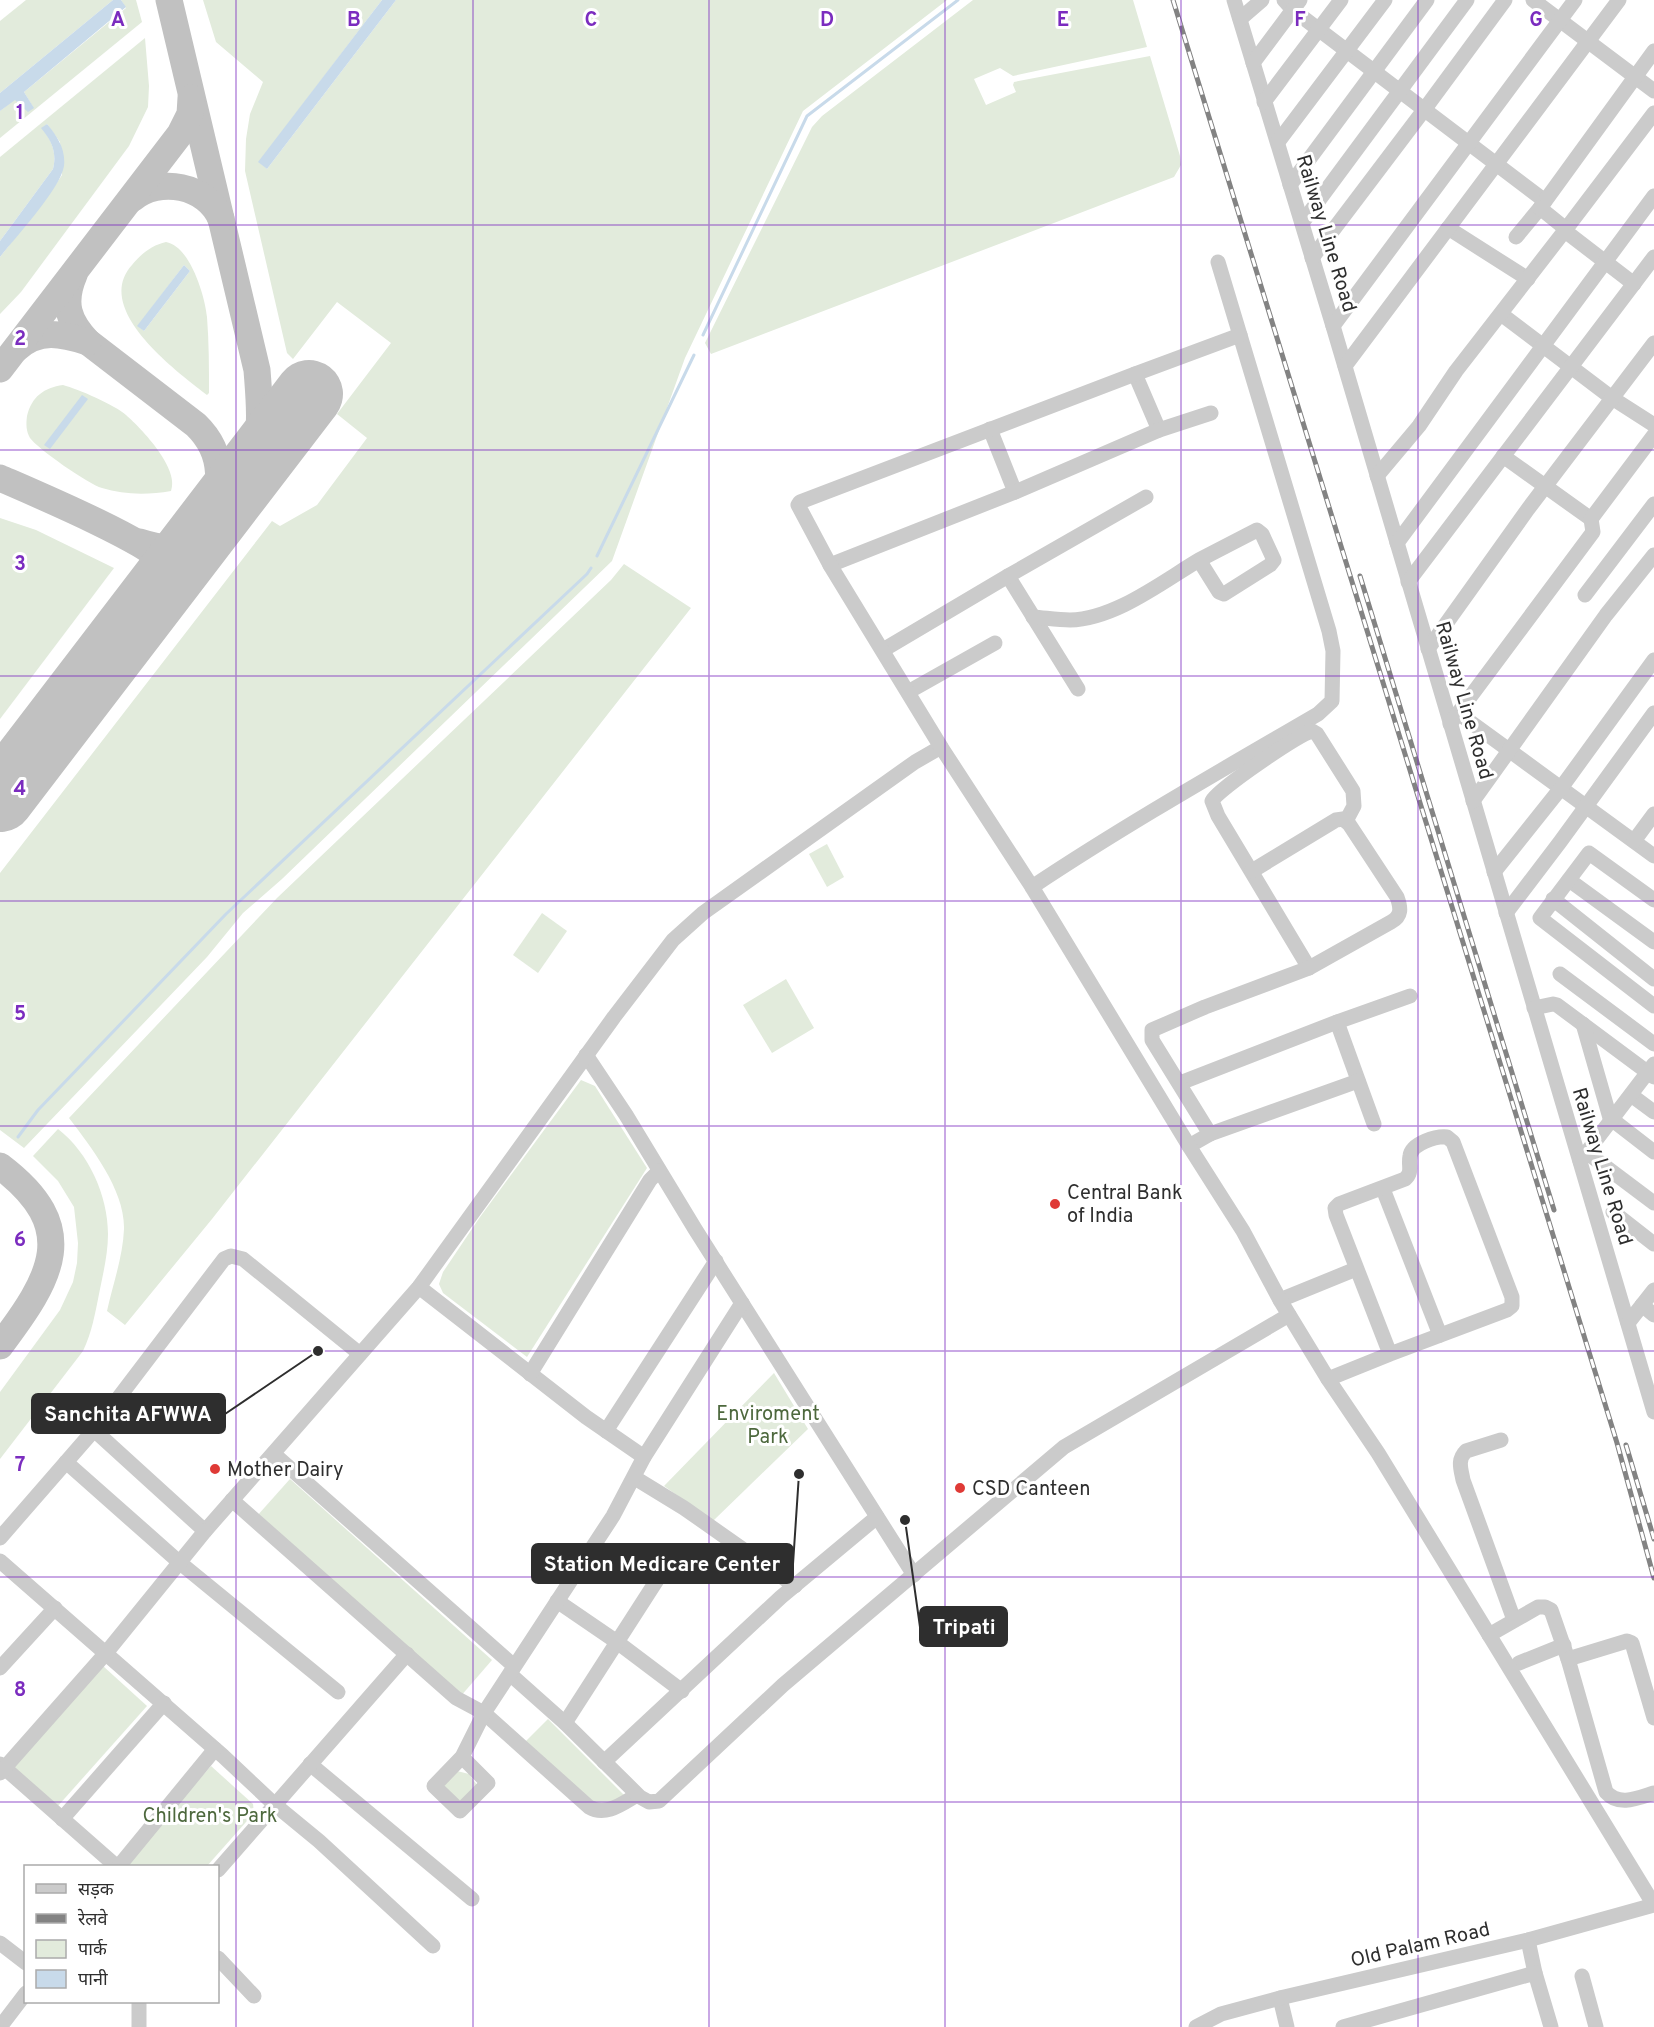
<svg xmlns="http://www.w3.org/2000/svg" width="1654" height="2027" font-family="Overpass,'Noto Sans Devanagari',sans-serif">
<rect width="100%" height="100%" fill="#fff"/>
<g fill="#e2ebdc" fill-rule="evenodd">
<polygon points="26,0 113,0 0,93 0,21"/>
<polygon points="121,0 136,0 142,22 0,138 0,111 15,99 33,107 24,92 126,8"/>
<polygon points="203,0 382,0 259,162 267,169 396,0 947,0 803,111 685,358 612,561 282,879 243,913 207,957 24,1148 0,1130 0,873 272,521 280,526 317,505 367,438 337,414 391,343 337,302 293,359 287,353 245,171 246,139 250,114 263,82 216,42"/>
<polygon points="973,0 1133,0 1147,47 1013,76 1000,68 974,79 986,105 1016,92 1013,85 1014,82 1150,56 1180,156 1181,165 1174,177 711,354 705,343 812,127 822,116"/>
<path d="M145,38L149,86L148,107L129,146L21,292L0,314V257L50,193L62,175L60,142L47,124L42,128C52,141 57,153 53,169L0,241V157Z"/>
<path d="M166,242C190,246 205,296 207,317C209,342 209,368 209,393L207,395C176,371 92,309 132,265C141,254 152,245 166,242ZM184,265L190,271L144,331L138,326Z"/>
<path d="M63,385C78,389 115,405 126,415C142,429 180,469 171,491C148,495 124,495 102,488C88,484 38,449 30,438C26,431 26,424 27,416C32,396 44,388 63,385Z"/>
<polygon points="0,518 36,530 114,568 0,719"/>
<path d="M624,564L691,608L212,1219L125,1325L107,1311C113,1284 123,1256 124,1229C125,1190 91,1147 69,1118L277,898L611,580Z"/>
<polygon points="827,844 844,877 827,887 809,854"/>
<polygon points="542,913 567,931 538,973 513,955"/>
<polygon points="786,979 814,1028 772,1053 743,1005"/>
<polygon points="581,1080 595,1086 647,1168 527,1357 443,1293 439,1284 443,1272 480,1217"/>
<path d="M58,1129C89,1153 108,1196 108,1234C108,1254 103,1274 99,1294C95,1314 92,1332 83,1351L0,1459V1392L60,1310L73,1282L77,1263L78,1243L74,1207L58,1181L33,1156Z"/>
<polygon points="774,1373 808,1429 713,1521 664,1486"/>
<polygon points="290,1479 492,1660 460,1697 257,1516"/>
<polygon points="103,1666 147,1706 57,1807 10,1767"/>
<polygon points="548,1719 626,1797 594,1807 523,1744"/>
<polygon points="211,1766 253,1804 254,1813 207,1866 123,1866"/>
<polygon points="453,1770 469,1774 477,1785 459,1808 440,1788"/>
</g>
<g fill="#c8daea">
<polygon points="113,0 121,0 126,7 24,92 34,108 28,112 15,100 0,111 0,93"/>
<polygon points="382,0 396,0 267,169 258,162"/>
<path d="M47,124C57,136 66,149 64,166C61,188 15,238 0,257V241L53,169C57,153 52,141 41,128Z"/>
<polygon points="184,265 190,271 144,331 137,326"/>
<polygon points="82,395 88,399 50,449 44,445"/>
</g>
<g fill="none" stroke-linecap="round" stroke-linejoin="round">
<g stroke="#c8daea" stroke-width="3">
<polyline points="703,335 807,116 958,0"/>
<polyline points="597,556 694,355"/>
<polyline points="18,1137 38,1110 226,914 587,574 591,568"/>
</g>
<g stroke="#c1c1c1" stroke-width="27">
<path d="M169,0L257,370C259,398 263,431 253,459C248,472 239,484 232,496"/>
<path d="M132,199C159,176 207,185 221,219"/>
<path d="M74,275C62,303 68,321 88,342L196,425C227,455 221,489 208,526"/>
<path d="M16,349C39,328 62,334 88,342"/>
<polyline points="0,369 180,134 190,114 191,98"/>
<path d="M0,478C25,489 153,543 161,561C167,575 158,588 151,600"/>
<path d="M140,542C168,551 184,551 205,530"/>
<path d="M0,1166C82,1228 52,1277 0,1346"/>
</g>
<polyline stroke="#c1c1c1" stroke-width="68" points="0,798 309,394"/>
<g stroke="#cbcbcb" stroke-width="15">
<polyline points="1234,0 1333,326 1654,1412"/>
<polyline points="1284,0 1293,10 1545,201"/>
<polyline points="1533,0 1654,91"/>
<polyline points="1240,19 1262,0"/>
<polyline points="1253,63 1300,0"/>
<polyline points="1264,102 1341,0"/>
<polyline points="1278,142 1385,0"/>
<polyline points="1290,185 1427,0"/>
<polyline points="1302,223 1467,0"/>
<polyline points="1448,228 1528,279"/>
<polyline points="1566,229 1654,113"/>
<polyline points="1565,231 1634,284"/>
<polyline points="1516,237 1540,208 1654,51"/>
<polyline points="1312,258 1424,110 1505,0"/>
<polyline points="1501,314 1612,398 1654,425"/>
<polyline points="1333,326 1575,0"/>
<polyline points="1345,366 1619,0"/>
<polyline points="1135,374 1159,430"/>
<polyline points="990,429 1015,492"/>
<polyline points="1503,456 1591,519"/>
<polyline points="1377,476 1419,426 1456,371 1566,229 1540,208"/>
<polyline points="1397,543 1654,196"/>
<polyline points="830,565 1015,492 1159,430 1211,413"/>
<polyline points="1008,576 1078,689"/>
<polyline points="1408,582 1654,257"/>
<polyline points="1585,595 1654,504"/>
<path d="M1033,617C1046,618 1058,620 1070,620C1115,619 1162,582 1199,560L1219,592L1224,594L1270,565L1274,560L1262,534L1257,530L1199,560"/>
<polyline points="1428,649 1528,509 1654,343"/>
<polyline points="883,650 1008,576 1146,497"/>
<polyline points="908,692 995,643"/>
<polyline points="1458,713 1654,856"/>
<polyline points="1450,724 1593,532 1591,519 1654,435"/>
<polyline points="1473,801 1606,615 1654,555"/>
<polyline points="1634,841 1654,814"/>
<polyline points="1494,872 1561,788 1654,660"/>
<polyline points="1569,880 1654,942"/>
<path d="M1032,887C1125,825 1222,770 1318,714L1332,701L1333,651L1329,631L1218,262"/>
<polyline points="1553,899 1654,979"/>
<polyline points="1654,900 1589,853 1540,918 1654,1006"/>
<polyline points="1506,913 1560,842 1654,713"/>
<path d="M1309,968L1218,816L1212,801C1218,789 1298,735 1312,731L1317,734L1353,791L1354,806L1346,821"/>
<polyline points="1560,974 1654,1044"/>
<polyline points="1534,1008 1553,1004 1557,1005 1654,1077"/>
<polyline points="1337,1022 1374,1124"/>
<polyline points="1583,1024 1610,1118 1654,1152"/>
<polyline points="586,1055 626,1115 695,1229 914,1575"/>
<polyline points="1180,1083 1337,1022 1410,996"/>
<polyline points="1631,1095 1654,1112"/>
<path d="M1210,1134L1152,1040V1030L1205,1007L1309,968L1391,922C1402,916 1401,908 1397,897L1349,824L1343,819L1336,820L1252,871"/>
<polyline points="1189,1146 1210,1134 1358,1081"/>
<polyline points="1586,1152 1654,1203"/>
<polyline points="1580,1161 1654,1064"/>
<polyline points="1383,1189 1440,1335"/>
<polyline points="1613,1212 1654,1244"/>
<polyline points="419,1287 586,1417 644,1457"/>
<polyline points="1280,1300 1356,1269"/>
<polyline points="1642,1305 1654,1315"/>
<polyline points="1628,1323 1654,1290"/>
<polyline points="530,1374 650,1180 659,1171"/>
<path d="M1328,1379L1390,1354L1507,1310L1512,1306V1297L1453,1142L1447,1137C1436,1136 1412,1143 1410,1156C1408,1166 1413,1172 1405,1179L1339,1204L1335,1208L1336,1215L1390,1354"/>
<polyline points="94,1430 224,1259 231,1256 243,1259 360,1354"/>
<polyline points="606,1431 716,1261"/>
<path d="M1501,1440L1466,1451C1457,1460 1461,1469 1463,1480L1514,1620"/>
<polyline points="274,1454 514,1666"/>
<polyline points="66,1462 179,1562 338,1692"/>
<polyline points="635,1478 684,1508 795,1586"/>
<path d="M232,1500L456,1698L484,1713L589,1807C606,1817 623,1803 637,1795"/>
<polyline points="0,1538 94,1430 205,1531 419,1287 614,1017 673,940 703,913 915,762 941,747"/>
<polyline points="0,1561 223,1756 274,1804 319,1841 433,1946"/>
<polyline points="557,1601 617,1642 682,1691"/>
<path d="M1489,1635L1538,1607H1545L1551,1610L1568,1659L1606,1792C1619,1807 1638,1798 1654,1793"/>
<polyline points="1568,1659 1627,1641 1632,1643 1654,1718"/>
<polyline points="1519,1663 1564,1645"/>
<polyline points="0,1668 55,1608"/>
<polyline points="510,1674 565,1723 640,1797 649,1802 659,1801 783,1685 1064,1447 1289,1315"/>
<polyline points="565,1723 657,1580"/>
<polyline points="462,1757 488,1783 460,1811 434,1786 462,1757 484,1713 613,1516 644,1457 742,1303"/>
<polyline points="604,1762 781,1597 877,1517"/>
<polyline points="0,1764 116,1866"/>
<polyline points="310,1764 472,1899"/>
<polyline points="0,1773 106,1653 205,1531"/>
<polyline points="62,1819 164,1703"/>
<polyline points="119,1866 215,1749"/>
<polyline points="218,1870 407,1654"/>
<polyline points="1528,1940 1535,1973"/>
<polyline points="0,1943 26,1963"/>
<polyline points="218,1958 254,1996"/>
<polyline points="1582,1976 1596,2027"/>
<polyline points="1280,1998 1287,2027"/>
<polyline points="0,2027 26,1993"/>
<polyline points="139,2027 139,2002"/>
<polyline points="1196,2027 1221,2014 1284,1997 1528,1940 1654,1905 1378,1453 1328,1379 1280,1300 1243,1231 1189,1146 1032,887 941,747 830,565 798,505 800,502 1135,374 1240,335"/>
<polyline points="1343,2027 1535,1973 1551,2027"/>
</g>
<g stroke="#838383" stroke-width="5">
<g id="rail">
<polyline points="1173,0 1617,1443 1654,1578"/>
<polyline points="1360,576 1554,1210"/>
<polyline points="1626,1445 1654,1539"/>
</g>
</g>
<use href="#rail" stroke="#fff" stroke-width="3" stroke-dasharray="9" stroke-linecap="butt"/>
</g>
<path fill="none" stroke="#7b2cbf" stroke-width="1.5" stroke-opacity="0.55" d="M236,0V2027M473,0V2027M709,0V2027M945,0V2027M1181,0V2027M1418,0V2027M0,225H1654M0,450H1654M0,676H1654M0,901H1654M0,1126H1654M0,1351H1654M0,1577H1654M0,1802H1654"/>
<g fill="#df3a36" stroke="#fff" stroke-width="2">
<circle cx="1055" cy="1204" r="6"/>
<circle cx="215" cy="1469" r="6"/>
<circle cx="960" cy="1488" r="6"/>
</g>
<g text-anchor="middle" stroke-width="6" stroke-linejoin="round" paint-order="stroke">
<g font-size="20" fill="#2e2e2e" stroke="#fff">
<text transform="translate(1327 233) rotate(73)" y="7">Railway Line Road</text>
<text transform="translate(1465 700) rotate(74)" y="7">Railway Line Road</text>
<text transform="translate(1603 1166) rotate(73)" y="7">Railway Line Road</text>
<text transform="translate(1420 1944) rotate(-13)" y="7">Old Palam Road</text>
</g>
<g font-size="20" fill="#2e2e2e" stroke="#fff" text-anchor="start">
<text x="1067" y="1199">Central Bank<tspan x="1067" dy="23">of India</tspan></text>
<text x="227" y="1476">Mother Dairy</text>
<text x="972" y="1495">CSD Canteen</text>
</g>
<g font-size="20" fill="#4d683d" stroke="#fff">
<text x="768" y="1420">Enviroment<tspan x="768" dy="23">Park</tspan></text>
<text x="210" y="1822">Children's Park</text>
</g>
</g>
<g font-size="20" text-anchor="middle" font-weight="bold" fill="#7b2cbf" stroke="#fff" stroke-width="6" stroke-linejoin="round" paint-order="stroke">
<text x="118" y="26">A</text>
<text x="354" y="26">B</text>
<text x="591" y="26">C</text>
<text x="827" y="26">D</text>
<text x="1063" y="26">E</text>
<text x="1300" y="26">F</text>
<text x="1536" y="26">G</text>
<text x="20" y="119">1</text>
<text x="20" y="345">2</text>
<text x="20" y="570">3</text>
<text x="20" y="795">4</text>
<text x="20" y="1020">5</text>
<text x="20" y="1246">6</text>
<text x="20" y="1471">7</text>
<text x="20" y="1696">8</text>
</g>
<path fill="none" stroke="#2e2e2e" stroke-width="2" d="M318 1351L225 1414M799 1474L793 1564M905 1520L920 1627"/>
<g fill="#2e2e2e" stroke="#fff" stroke-width="2">
<circle cx="318" cy="1351" r="6"/>
<circle cx="799" cy="1474" r="6"/>
<circle cx="905" cy="1520" r="6"/>
</g>
<g fill="#2e2e2e" stroke="#2e2e2e" stroke-width="2">
<rect x="32" y="1394" width="193" height="39" rx="6"/>
<rect x="532" y="1544" width="261" height="39" rx="6"/>
<rect x="920" y="1607" width="87" height="39" rx="6"/>
</g>
<g font-size="21" text-anchor="middle" font-weight="bold" fill="#fff">
<text x="128" y="1421">Sanchita AFWWA</text>
<text x="662" y="1571">Station Medicare Center</text>
<text x="964" y="1634">Tripati</text>
</g>
<rect x="24" y="1865" width="195" height="138" fill="#ffffff" stroke="#ababab" stroke-width="1.5"/>
<rect x="36" y="1884" width="30" height="9" fill="#cbcbcb" stroke="#ababab" stroke-width="1.5"/>
<text x="78" y="1895" font-size="18" fill="#2e2e2e">सड़क</text>
<rect x="36" y="1914" width="30" height="9" fill="#838383" stroke="#ababab" stroke-width="1.5"/>
<text x="78" y="1925" font-size="18" fill="#2e2e2e">रेलवे</text>
<rect x="36" y="1940" width="30" height="18" fill="#e2ebdc" stroke="#ababab" stroke-width="1.5"/>
<text x="78" y="1955" font-size="18" fill="#2e2e2e">पार्क</text>
<rect x="36" y="1970" width="30" height="18" fill="#c8daea" stroke="#ababab" stroke-width="1.5"/>
<text x="78" y="1985" font-size="18" fill="#2e2e2e">पानी</text>
</svg>
